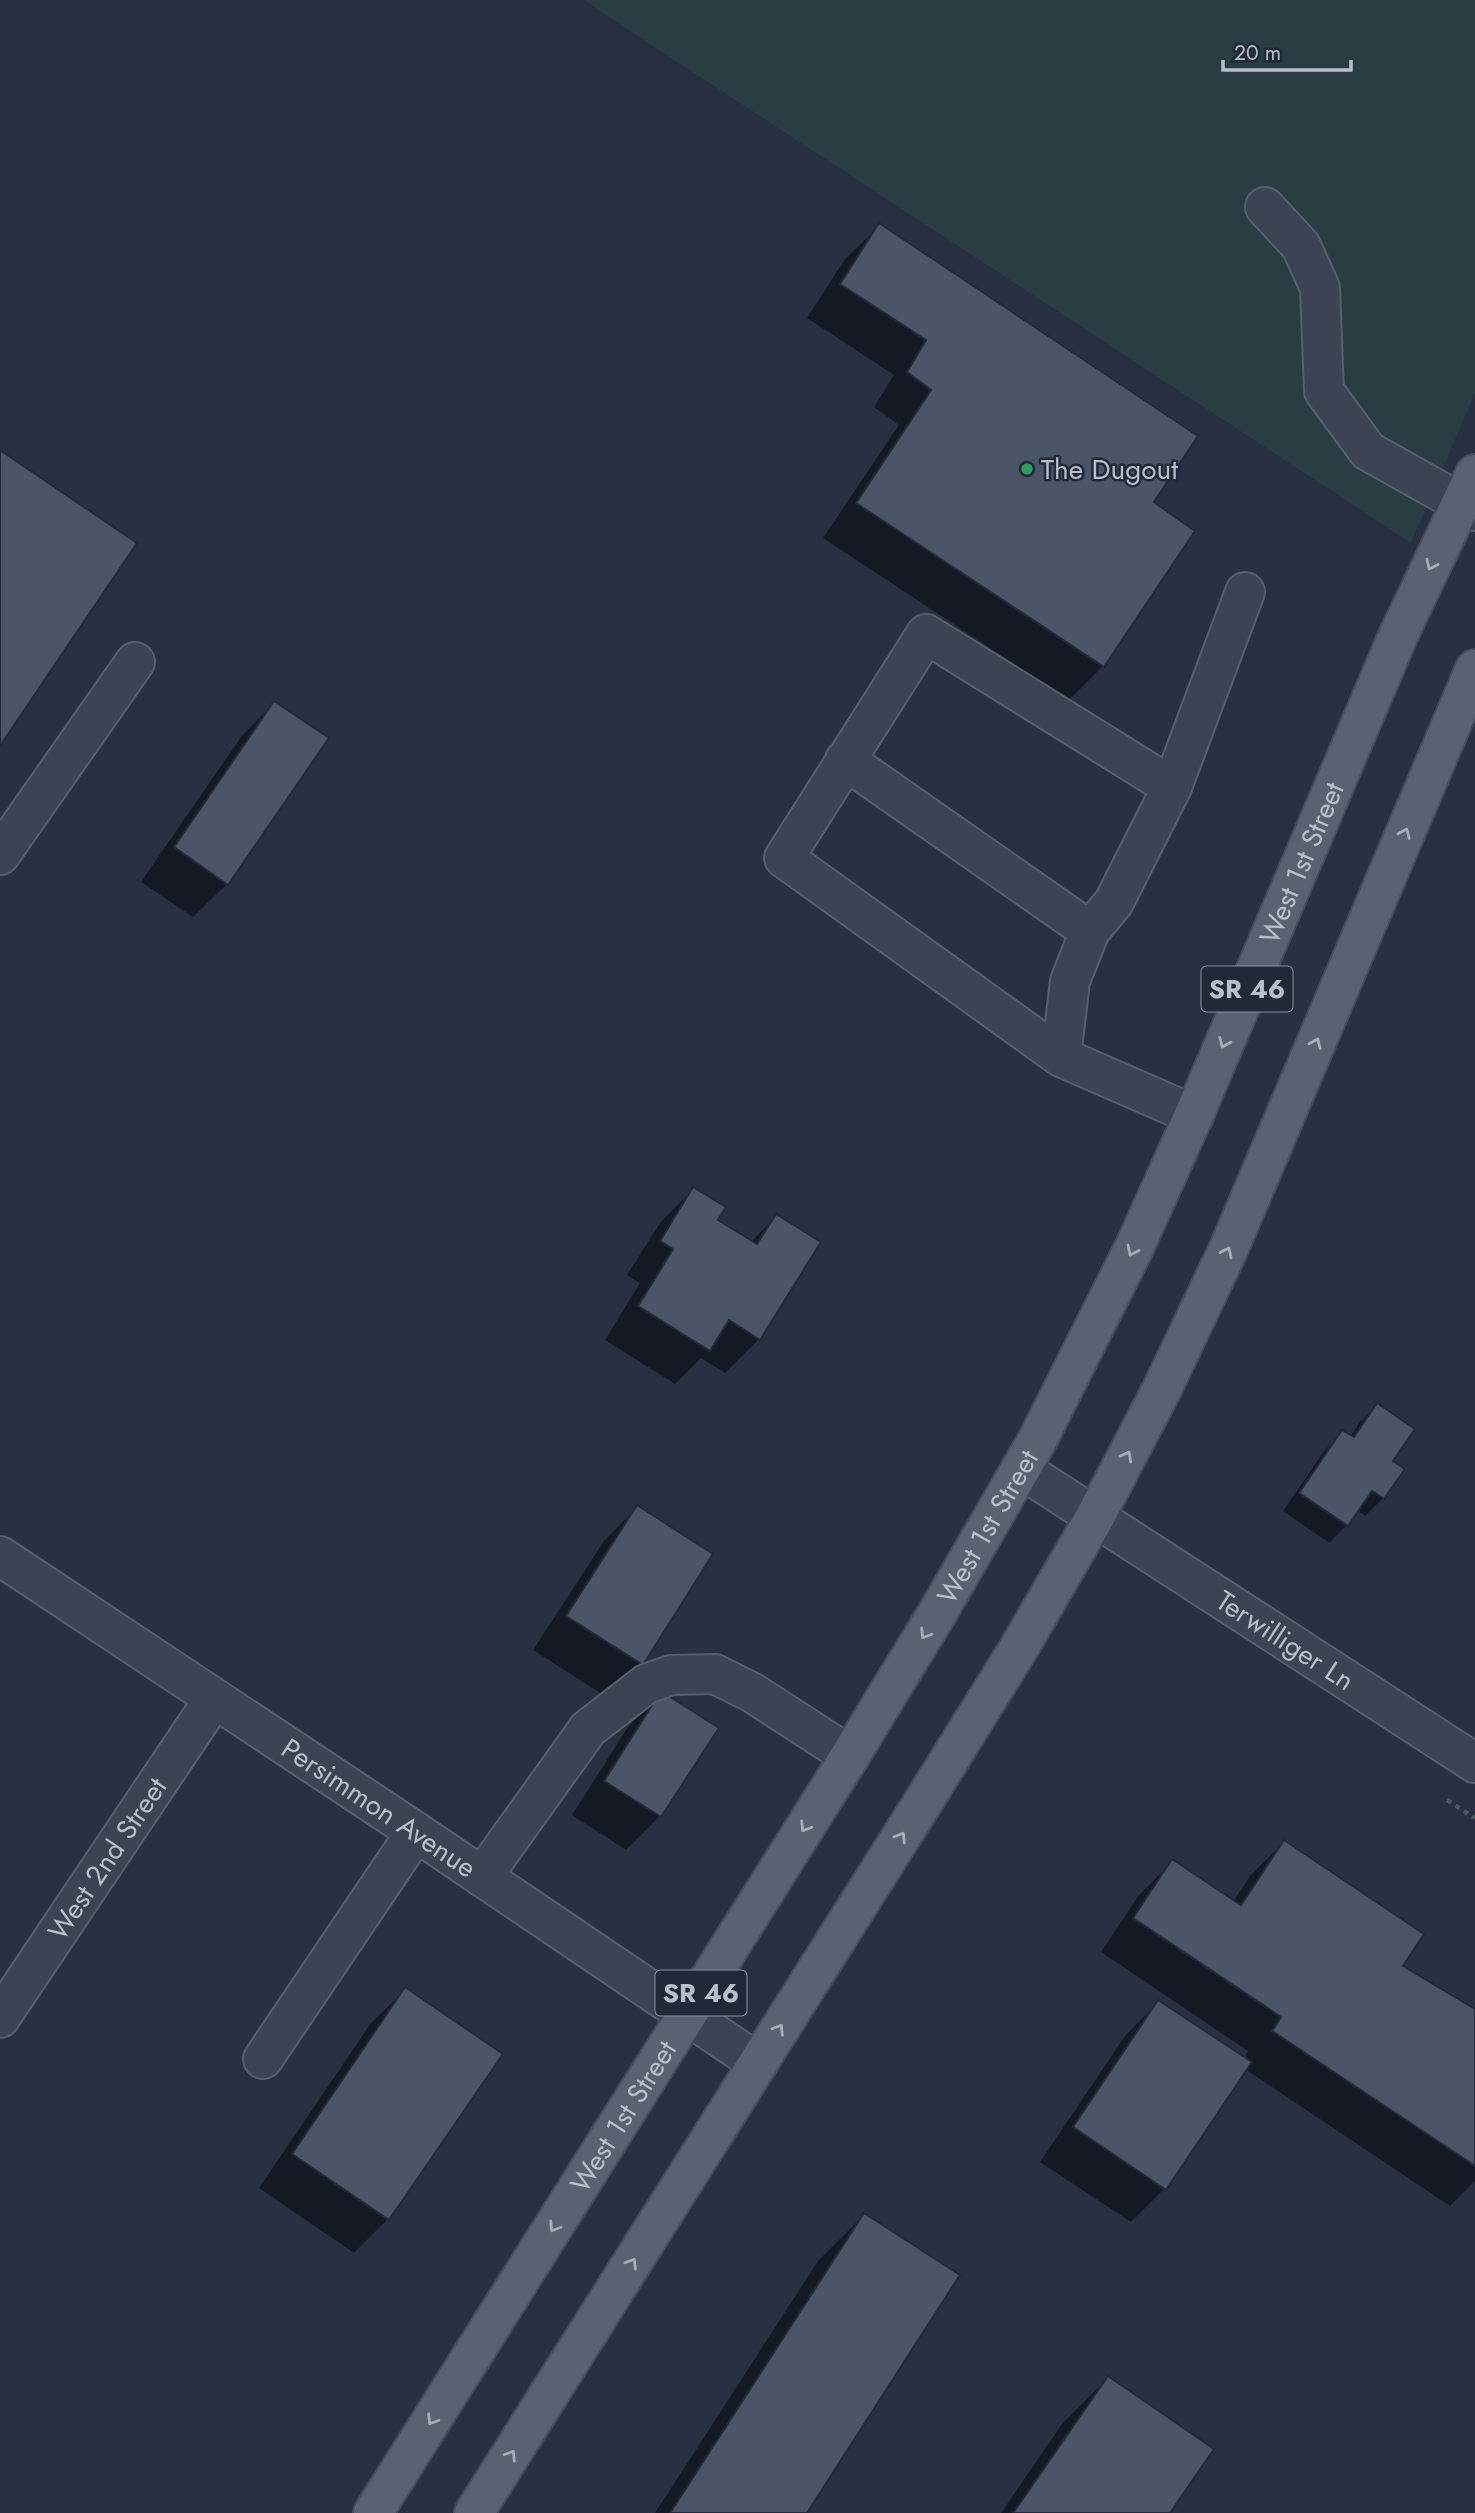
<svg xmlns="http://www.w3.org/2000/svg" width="1475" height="2513" font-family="Jost,sans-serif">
<rect width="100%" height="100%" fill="#283042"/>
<polygon fill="#2a3d43" points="583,0 1475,0 1475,393 1411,543"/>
<g fill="#0007">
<polygon points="879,226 1152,503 1103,666 1069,700 823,538 899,425 874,407 894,375 807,318 845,259"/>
<polygon points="274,703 227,884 193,917 141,882 241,737"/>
<polygon points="693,1189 716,1220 751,1242 776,1216 759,1339 725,1373 701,1358 675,1384 605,1340 640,1283 627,1275 660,1223"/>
<polygon points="1377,1405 1391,1461 1403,1469 1383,1498 1365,1516 1357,1510 1347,1525 1329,1543 1283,1511 1325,1450 1343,1432 1350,1437 1359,1423"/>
<polygon points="637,1507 711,1555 641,1664 608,1698 533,1650 604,1541"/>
<polygon points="662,1693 660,1816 626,1850 572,1815 628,1727"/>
<polygon points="1284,1842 1401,1967 1475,2011 1475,2181 1450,2206 1245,2069 1165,2188 1131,2222 1040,2162 1125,2036 1158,2002 1244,2059 1248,2051 1101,1952 1139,1895 1173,1861 1233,1902 1250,1876"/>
<polygon points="405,1990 388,2219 354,2253 259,2188 371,2023"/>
<polygon points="864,2215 805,2513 655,2513 818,2261"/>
<polygon points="1108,2378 1168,2513 1001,2513 1062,2424"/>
</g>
<g fill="#4c5468" stroke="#232a39" stroke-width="2">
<polygon points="879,223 1198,436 1154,502 1195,531 1104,667 856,503 931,390 907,372 926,340 840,284"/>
<polygon points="0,450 137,543 0,746"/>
<polygon points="274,701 329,738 228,885 174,847"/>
<polygon points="693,1187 726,1207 718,1220 757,1244 776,1214 821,1242 760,1340 729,1320 710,1351 638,1306 673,1249 660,1241"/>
<polygon points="1377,1403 1415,1429 1393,1461 1405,1469 1384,1499 1372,1491 1348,1526 1299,1493 1342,1430 1354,1437"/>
<polygon points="637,1505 713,1554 643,1665 566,1616"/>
<polygon points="661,1691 719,1728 661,1817 604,1781"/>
<polygon points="1284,1840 1424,1934 1403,1966 1475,2009 1475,2166 1272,2031 1281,2017 1133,1918 1172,1859 1241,1905"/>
<polygon points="405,1987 503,2054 389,2220 292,2154"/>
<polygon points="1158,2000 1252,2062 1166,2190 1073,2127"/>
<polygon points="864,2213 960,2275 807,2513 670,2513"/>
<polygon points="1108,2376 1214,2449 1170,2513 1013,2513"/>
</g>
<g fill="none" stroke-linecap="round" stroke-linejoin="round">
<g stroke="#575e6c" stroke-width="42">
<g id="minor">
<polyline points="1265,207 1301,246 1320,288 1324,391 1368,451 1475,511"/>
<polyline points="845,760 1090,931"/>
<polyline points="1172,787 1245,592"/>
<polyline points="0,855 135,662"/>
<polyline points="1061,1057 1070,981 1090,931 1114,902 1172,787 926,634 784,858 1061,1057 1194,1115"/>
<path id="s1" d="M1021,1469L1475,1763"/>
<path id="s2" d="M0,1556L416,1832L758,2063"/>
<polyline points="482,1877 588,1729 646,1684 671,1675 715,1674 753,1693 850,1756"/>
<path id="s3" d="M0,2018L214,1699"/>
<polyline points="263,2059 416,1832"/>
</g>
</g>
<g stroke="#464c5b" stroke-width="42">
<g id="major">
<path id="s4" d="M373,2513L850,1756L938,1612L1038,1439L1135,1246L1194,1115L1398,636L1475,474"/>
<polyline points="474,2513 930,1791 1019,1648 1095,1517 1161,1391 1229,1248 1475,669"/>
</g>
</g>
<polyline stroke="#485a5f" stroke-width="4.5" stroke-dasharray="5 5" stroke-linecap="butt" points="1447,1800 1475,1818"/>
<use href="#minor" stroke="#3c4352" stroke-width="38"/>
<use href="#major" stroke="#5a6271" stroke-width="38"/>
</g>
<defs><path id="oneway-chevron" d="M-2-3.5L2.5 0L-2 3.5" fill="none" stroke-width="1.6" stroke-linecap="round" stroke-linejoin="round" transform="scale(1.75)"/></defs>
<g stroke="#a6acb9">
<use href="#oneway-chevron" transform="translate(1431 565) rotate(115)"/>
<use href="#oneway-chevron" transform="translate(1405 833) rotate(-67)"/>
<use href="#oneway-chevron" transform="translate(1224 1043) rotate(113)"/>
<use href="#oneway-chevron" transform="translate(1316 1043) rotate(-67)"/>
<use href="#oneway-chevron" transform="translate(1132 1251) rotate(116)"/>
<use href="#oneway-chevron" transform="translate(1227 1252) rotate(-65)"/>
<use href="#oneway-chevron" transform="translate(1127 1456) rotate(-62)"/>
<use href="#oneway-chevron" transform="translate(925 1634) rotate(122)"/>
<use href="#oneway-chevron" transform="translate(805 1827) rotate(122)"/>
<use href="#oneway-chevron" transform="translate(901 1837) rotate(-58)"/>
<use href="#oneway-chevron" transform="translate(779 2029) rotate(-58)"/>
<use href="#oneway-chevron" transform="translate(554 2227) rotate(122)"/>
<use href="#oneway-chevron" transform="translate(632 2263) rotate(-58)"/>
<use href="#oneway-chevron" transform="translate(432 2420) rotate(122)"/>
<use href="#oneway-chevron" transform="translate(511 2455) rotate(-58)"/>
</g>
<circle fill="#2e9e5b" stroke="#212837" stroke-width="2.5" cx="1027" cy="469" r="7"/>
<g text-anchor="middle" stroke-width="5" stroke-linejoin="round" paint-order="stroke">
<g fill="#212837" stroke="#8b919f" stroke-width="2">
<rect x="1201.5" y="966.5" width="91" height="45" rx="5"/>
<rect x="655.5" y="1970.5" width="91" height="45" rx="5"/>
</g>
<g font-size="26" font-weight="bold" fill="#b9becb">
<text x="1247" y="998">SR 46</text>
<text x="701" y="2002">SR 46</text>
</g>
<g font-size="28" fill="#b9becb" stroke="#212837" text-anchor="start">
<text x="1041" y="479">The Dugout</text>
</g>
<g font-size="28" fill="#b9becb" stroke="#212837">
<text dy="10" stroke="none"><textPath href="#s4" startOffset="1897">West 1st Street</textPath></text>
<text dy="10" stroke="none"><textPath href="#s4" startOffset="1162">West 1st Street</textPath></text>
<text dy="10" stroke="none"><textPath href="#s1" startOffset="315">Terwilliger Ln</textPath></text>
<text dy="10" stroke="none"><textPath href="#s2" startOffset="455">Persimmon Avenue</textPath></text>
<text dy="10" stroke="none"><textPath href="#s3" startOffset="192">West 2nd Street</textPath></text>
<text dy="10" stroke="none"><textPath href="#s4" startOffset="469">West 1st Street</textPath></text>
</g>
</g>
<path d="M1223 60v10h128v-10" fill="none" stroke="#b9becb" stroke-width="3.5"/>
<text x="1234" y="60" font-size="21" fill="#b9becb" stroke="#212837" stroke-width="5" paint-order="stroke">20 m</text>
</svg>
